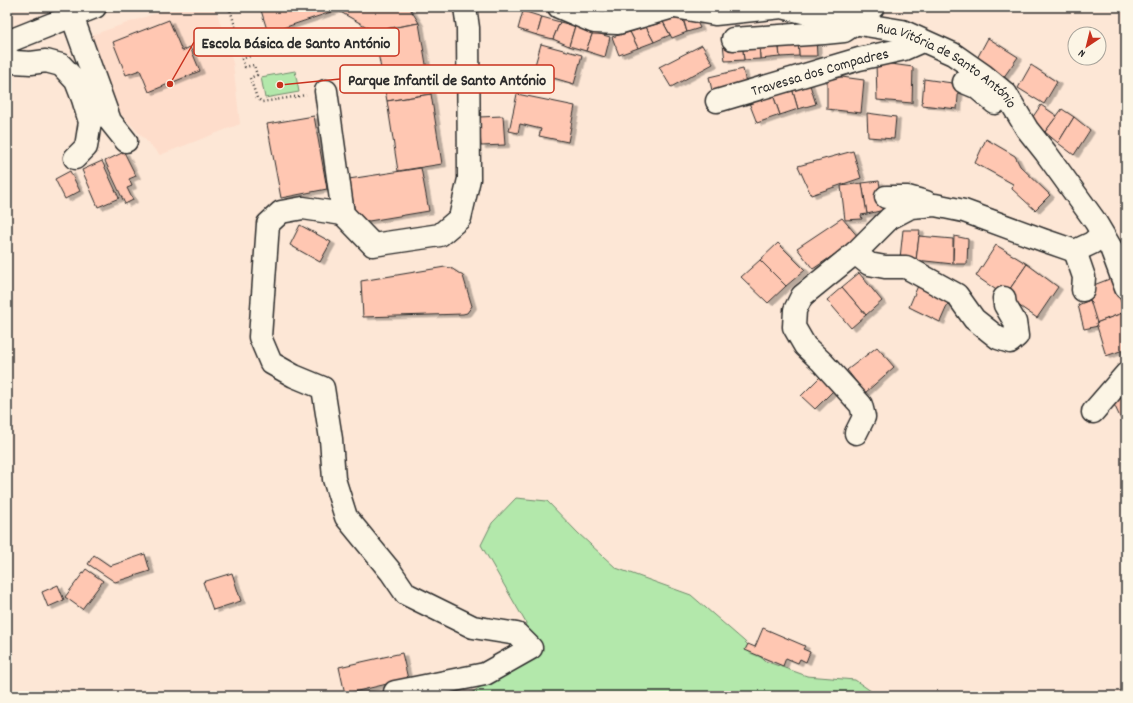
<svg xmlns="http://www.w3.org/2000/svg" width="1133" height="703" font-family="Dekko,sans-serif">
<defs>
<filter id="shadow"><feDropShadow dx="4.5" dy="2.5" stdDeviation="0" flood-color="#0004"/></filter>
</defs>
<rect width="100%" height="100%" fill="#fde7d6"/>
<filter id="ink" filterUnits="userSpaceOnUse"><feTurbulence type="fractalNoise" baseFrequency=".025" numOctaves="2"/><feDisplacementMap in="SourceGraphic" scale="8" xChannelSelector="R" yChannelSelector="G"/><feConvolveMatrix kernelMatrix="1 2 1 2 8 2 1 2 1" color-interpolation-filters="sRGB"/></filter>
<g filter="url(#ink)">
<polygon fill="#feddcb" points="174,7 215,7 233,63 240,124 160,155 112,105 89,36"/>
<g fill="#b3e8ab" stroke="#6f8a6b">
<polygon points="295,71 299,92 265,98 261,77"/>
<polygon points="516,498 547,501 578,533 616,568 691,595 744,641 765,661 807,676 855,680 878,696 466,696 492,680 517,655 526,623 481,545 492,523"/>
</g>
<g fill="#ffc7b2" stroke="#2b2b2b" filter="url(#shadow)">
<polygon points="260,7 336,7 337,10 268,33"/>
<polygon points="336,7 409,7 419,23 374,31 337,10"/>
<polygon points="523,11 542,17 537,35 518,29"/>
<polygon points="681,14 687,32 672,38 663,22"/>
<polygon points="694,16 700,28 687,32 683,18"/>
<polygon points="542,17 560,22 553,39 537,35"/>
<polygon points="169,20 182,51 190,47 200,71 149,92 140,70 126,75 113,42"/>
<polygon points="560,22 575,26 569,46 553,39"/>
<polygon points="663,22 670,35 654,42 646,27"/>
<polygon points="419,23 431,94 387,101 374,31"/>
<polygon points="575,26 593,32 586,51 569,46"/>
<polygon points="646,27 654,42 638,48 630,32"/>
<polygon points="593,32 610,37 605,57 586,51"/>
<polygon points="630,32 638,48 619,55 612,37"/>
<polygon points="798,38 816,38 817,56 799,56"/>
<polygon points="798,38 799,56 780,57 778,40"/>
<polygon points="988,38 1018,57 1001,81 974,64"/>
<polygon points="778,40 780,57 760,59 759,41"/>
<polygon points="759,41 760,59 744,60 742,42"/>
<polygon points="742,42 744,60 725,61 723,44"/>
<polygon points="541,44 582,55 574,84 533,72"/>
<polygon points="702,45 713,64 671,87 659,67"/>
<polygon points="876,62 913,67 912,103 877,100"/>
<polygon points="1031,65 1057,82 1044,104 1018,88"/>
<polygon points="743,69 747,88 713,95 709,77"/>
<polygon points="827,75 864,80 861,113 827,109"/>
<polygon points="808,79 816,104 798,109 791,85"/>
<polygon points="924,79 959,84 957,109 922,105"/>
<polygon points="791,85 798,109 780,115 772,92"/>
<polygon points="772,92 780,115 757,123 748,100"/>
<polygon points="431,94 442,164 398,171 387,101"/>
<polygon points="517,94 575,106 568,142 539,136 541,129 520,124 518,133 509,131"/>
<polygon points="1041,105 1057,116 1045,132 1030,121"/>
<polygon points="1062,109 1074,117 1058,143 1045,132"/>
<polygon points="867,113 896,117 894,139 868,137"/>
<polygon points="314,116 327,189 281,198 267,124"/>
<polygon points="503,116 505,145 481,146 479,117"/>
<polygon points="1074,117 1090,130 1074,155 1058,143"/>
<polygon points="986,139 1015,156 1020,166 1050,195 1035,210 1012,189 1013,184 975,163"/>
<polygon points="853,151 861,178 811,195 798,166"/>
<polygon points="124,152 136,176 129,179 132,186 127,188 133,200 125,204 105,161"/>
<polygon points="102,161 119,198 98,207 82,170"/>
<polygon points="421,168 429,211 357,223 349,179"/>
<polygon points="70,171 80,191 65,199 55,179"/>
<polygon points="879,181 884,210 867,214 862,183"/>
<polygon points="862,183 867,214 861,215 862,219 845,220 841,186"/>
<polygon points="842,218 859,238 813,269 797,248"/>
<polygon points="300,225 331,242 320,262 290,245"/>
<polygon points="903,230 920,230 916,260 900,258"/>
<polygon points="919,236 953,239 953,264 916,260"/>
<polygon points="954,236 968,239 967,264 953,264"/>
<polygon points="778,243 805,270 786,286 760,260"/>
<polygon points="996,245 1027,264 1005,296 976,276"/>
<polygon points="760,260 786,286 768,303 741,277"/>
<polygon points="1027,264 1058,287 1037,318 1005,296"/>
<polygon points="445,267 451,268 463,276 472,306 467,313 463,314 363,317 361,281"/>
<polygon points="859,273 882,301 866,315 842,287"/>
<polygon points="1112,278 1125,312 1096,323 1086,288"/>
<polygon points="920,281 951,297 940,322 909,307"/>
<polygon points="842,287 866,315 851,328 827,300"/>
<polygon points="1090,300 1098,326 1084,329 1078,305"/>
<polygon points="1125,312 1126,349 1106,356 1096,323"/>
<polygon points="877,347 894,367 865,393 847,370"/>
<polygon points="824,373 838,386 815,409 801,396"/>
<polygon points="1126,391 1126,430 1112,400"/>
<polygon points="145,554 150,571 115,582 88,564 94,555 110,566"/>
<polygon points="86,569 103,581 82,609 65,597"/>
<polygon points="232,573 241,601 213,610 203,582"/>
<polygon points="58,585 64,600 48,607 42,592"/>
<polygon points="763,628 805,646 803,649 810,652 806,662 800,659 798,663 786,658 783,666 745,650 748,644 755,647"/>
<polygon points="402,653 408,679 345,694 339,667"/>
</g>
<g fill="none" stroke-linecap="round" stroke-linejoin="round">
<g stroke="#2b2b2b" stroke-width="25">
<g id="minor">
<polyline points="559,7 594,22 618,23 673,7"/>
<path id="s1" d="M675,7L715,14L782,7L841,21L902,31L953,54L983,75L1006,94L1027,129L1046,153L1095,221L1111,248L1126,288"/>
<polyline points="72,16 110,121 126,141"/>
<polyline points="835,18 839,11 873,7"/>
<polyline points="733,39 824,33 844,31 853,25"/>
<polyline points="7,42 95,7"/>
<polyline points="7,57 14,62 31,63 46,61 61,65 76,81 83,99 90,122 86,147 75,158"/>
<polyline points="964,82 976,87 995,103"/>
<polyline points="326,91 343,214 373,245 440,235 460,218 469,179 468,28 465,7"/>
<path id="s2" d="M717,101L859,59L904,49L922,41"/>
<polyline points="886,197 908,197 926,202"/>
<polyline points="343,214 303,208 281,212 268,224 260,337 271,363 294,376 323,388 331,439 334,479 346,517 391,572 406,594 473,627 517,634 531,648 485,674 395,692"/>
<polyline points="1075,251 1084,277 1083,290"/>
<polyline points="855,253 869,264 885,267 906,267 957,295 974,319 998,338 1010,342 1017,336 1015,322 1005,305 1004,298"/>
<polyline points="1093,412 1126,374"/>
<polyline points="856,433 864,417 861,405 822,362 805,346 794,327 795,310 802,296 855,253 890,218 911,207 935,205 964,211 1043,240 1075,251 1092,243 1102,234"/>
</g>
</g>
<g stroke="#2b2b2b" stroke-width="2.5" stroke-dasharray="1 3" stroke-linecap="butt">
<polyline points="226,7 227,10 230,9 238,36 235,38 239,51 247,49 250,56 242,59 245,67 254,65 257,75 250,78 257,98 262,102 306,95"/>
<polyline points="526,7 539,11"/>
</g>
<use href="#minor" stroke="#fcf5e5" stroke-width="22"/>
</g>
</g>
<g text-anchor="middle" stroke-width="3.5" stroke-linejoin="round" paint-order="stroke">
<g font-size="15" fill="#2b2b2b" stroke="#fcf5e5">
<text dy="5" stroke="none"><textPath href="#s1" startOffset="286">Rua Vitória de Santo António</textPath></text>
<text dy="5" stroke="none"><textPath href="#s2" startOffset="107">Travessa dos Compadres</textPath></text>
</g>
</g>
<path fill="none" stroke="#c8321e" stroke-width="1.5" d="M170 84L194 42M280 85L340 79"/>
<g fill="#c8321e" stroke="#fcf5e5" stroke-width="1.5">
<circle cx="170" cy="84" r="4"/>
<circle cx="280" cy="85" r="4"/>
</g>
<g fill="#fcf5e5" stroke="#c8321e" stroke-width="1.5">
<rect x="194" y="28" width="205" height="28" rx="4"/>
<rect x="340" y="65" width="214" height="28" rx="4"/>
</g>
<g font-size="16" text-anchor="middle" font-weight="bold" fill="#2b2b2b">
<text x="296" y="48">Escola Básica de Santo António</text>
<text x="447" y="85">Parque Infantil de Santo António</text>
</g>
<rect width="1133" height="703" fill="none" stroke="#fcf5e5" stroke-width="24"/>
<rect x="12" y="12" width="1109" height="679" fill="none" stroke="#2b2b2b" stroke-width="1.5" filter="url(#ink)"/>
<g transform="translate(1087 46) rotate(215)"><circle r="19" fill="#fcf5e5" stroke="#a8a49b"/>
<path d="M0-3L7 15L0 10L-7 15Z" fill="#c8321e"/>
<text y="-6" font-size="11" font-weight="bold" text-anchor="middle" fill="#2b2b2b">N</text>
</g>
</svg>
